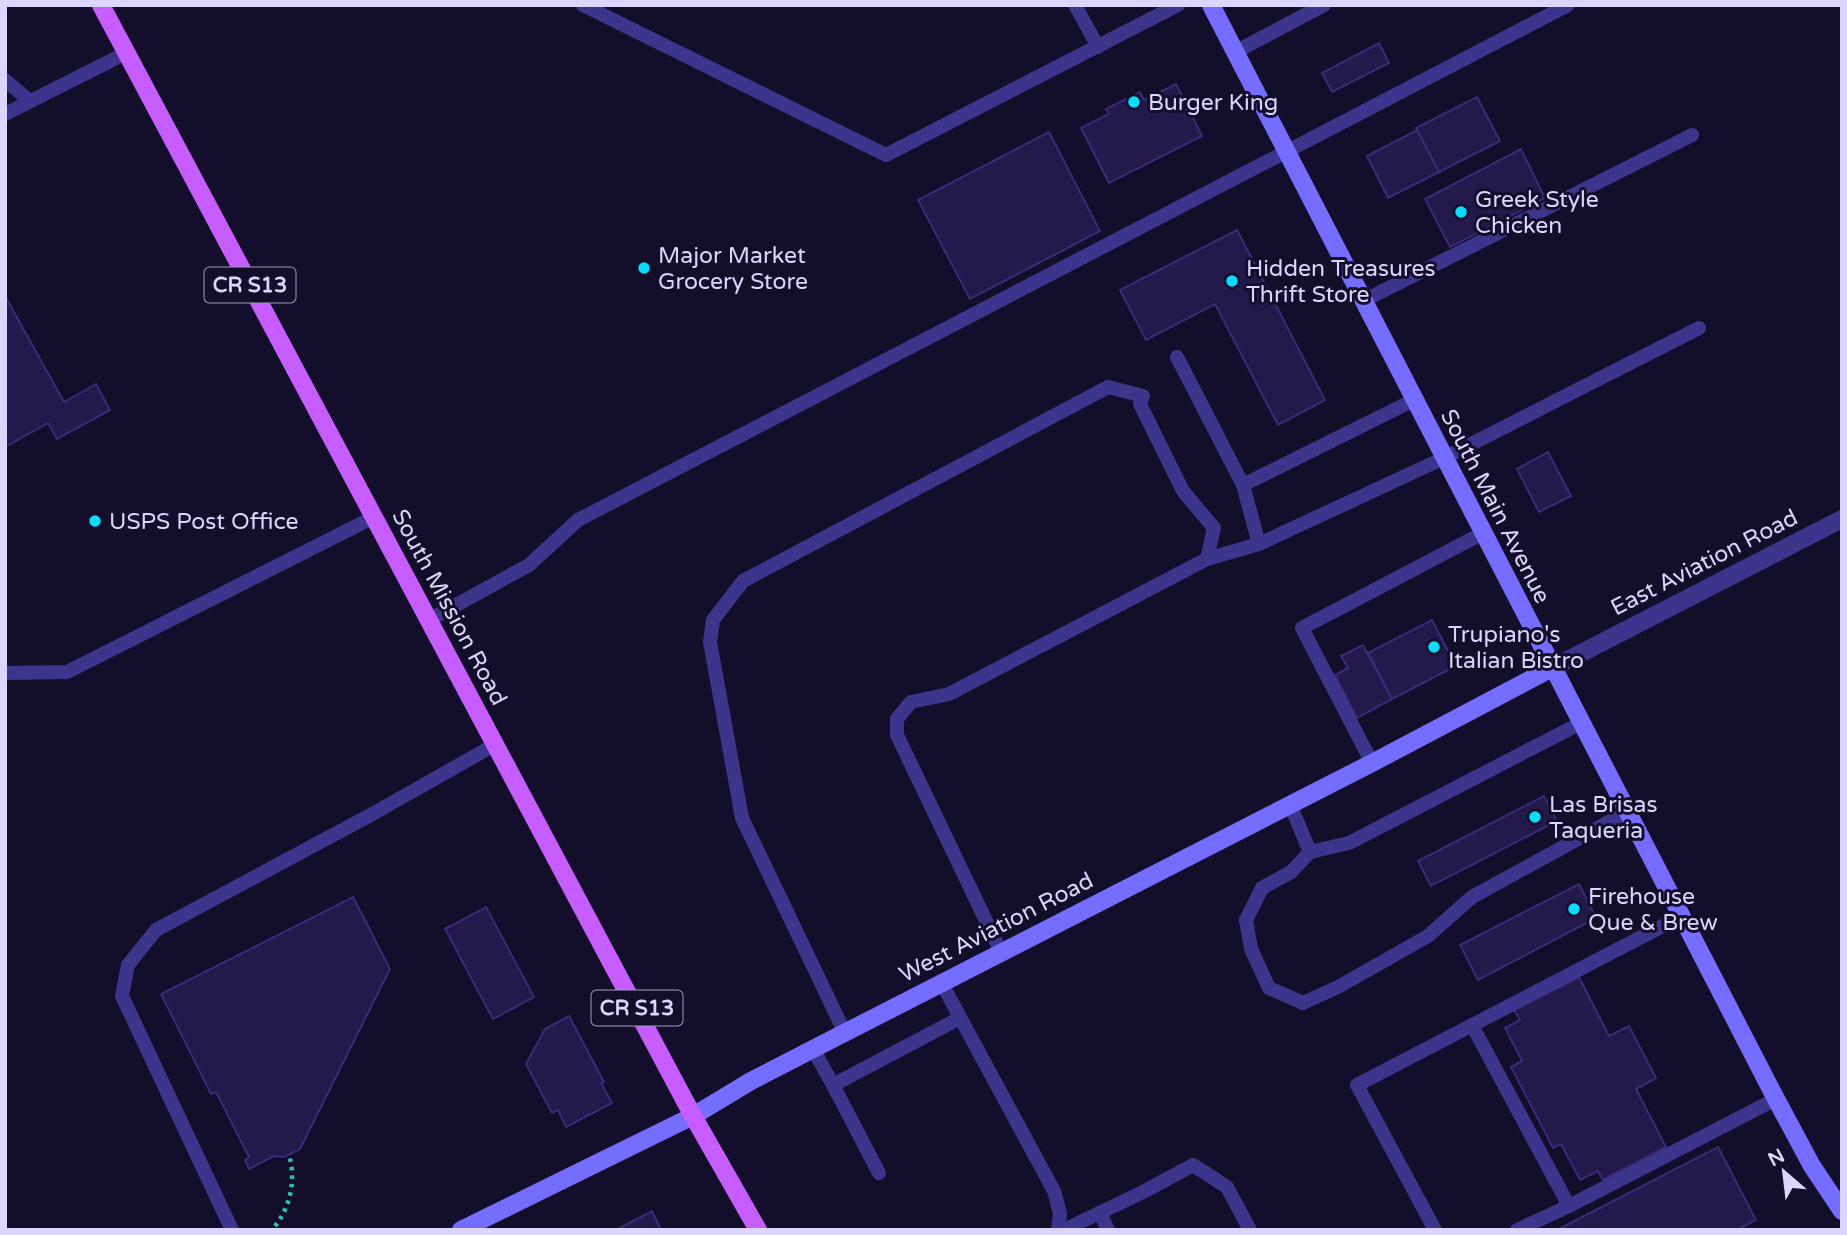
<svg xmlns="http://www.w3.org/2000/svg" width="1847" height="1235" font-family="'Varela Round',sans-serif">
<rect width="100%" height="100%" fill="#130e29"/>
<g fill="#24194b" stroke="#3b2979" stroke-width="2">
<polygon points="1379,43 1389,63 1332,92 1322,73"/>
<polygon points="1176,84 1202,136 1109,183 1081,128 1109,114 1106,109 1140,92 1144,100"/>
<polygon points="1477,97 1500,141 1439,172 1416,128"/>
<polygon points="1417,130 1439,172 1388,198 1367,156"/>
<polygon points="1049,132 1100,231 970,299 918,200"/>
<polygon points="1521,149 1545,198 1450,247 1425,199"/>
<polygon points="1237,230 1325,400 1278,425 1215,304 1146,340 1120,290"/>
<polygon points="5,296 64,402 96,384 110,410 57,439 48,423 5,447"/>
<polygon points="1548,452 1571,496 1539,512 1517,469"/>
<polygon points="1432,620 1456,666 1392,699 1368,653"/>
<polygon points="1363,645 1392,699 1357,718 1335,675 1348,668 1341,656"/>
<polygon points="1544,796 1557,821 1431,886 1418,861"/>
<polygon points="1579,884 1596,918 1478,980 1460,945"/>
<polygon points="353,897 390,969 300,1149 284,1157 274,1156 249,1169 245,1160 249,1157 216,1092 211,1094 161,994"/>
<polygon points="486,907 534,997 493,1019 445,929"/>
<polygon points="1579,977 1609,1036 1629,1026 1656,1078 1636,1089 1666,1147 1603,1180 1598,1171 1580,1180 1561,1144 1553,1148 1511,1067 1522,1061 1505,1028 1520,1020 1514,1010"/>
<polygon points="569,1016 604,1082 601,1083 612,1103 566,1127 558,1110 552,1113 526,1064 545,1029"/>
<polygon points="1718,1147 1756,1220 1737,1230 1557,1230"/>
<polygon points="652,1211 661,1230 616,1230"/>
</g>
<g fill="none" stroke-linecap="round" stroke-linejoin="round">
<path stroke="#26c2bd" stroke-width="4.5" stroke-dasharray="3.5 5" stroke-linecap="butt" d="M275,1226C291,1206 296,1179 289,1155"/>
<g stroke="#3b368b" stroke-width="14">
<polyline points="583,5 886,155 1178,5"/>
<polyline points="1075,5 1098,47"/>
<polyline points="1235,52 1324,5"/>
<polyline points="5,80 30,101"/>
<polyline points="5,114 126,53"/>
<polyline points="1363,301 1692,135"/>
<polyline points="1177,357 1243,485 1414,400"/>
<polyline points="1243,485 1259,544 1444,458 1699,328"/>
<polyline points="1207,559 1259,544"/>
<polyline points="429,620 529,565 578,520 1568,5"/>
<polyline points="5,673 67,672 374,517"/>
<polyline points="1372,763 1302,628 1483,533"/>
<polyline points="1290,804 1310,852 1291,872 1262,888 1246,920 1251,949 1269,988 1303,1003 1338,987 1428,936 1472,897 1627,812"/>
<polyline points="1310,852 1349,843 1581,723"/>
<polyline points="941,982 1054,1191 1060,1213 1058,1230"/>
<polyline points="1472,1025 1569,1206"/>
<polyline points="845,1033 742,818 710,642 713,620 743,581 1108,387 1143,396 1140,404 1183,491 1214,528 1207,559 949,694 911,702 897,719 897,735 1001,952"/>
<polyline points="813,1049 833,1085 960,1018"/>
<polyline points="833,1085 879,1173"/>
<polyline points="1100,1213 1108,1230"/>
<polyline points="232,1230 122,996 128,965 156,930 376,812 496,744"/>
<polyline points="1064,1230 1145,1191 1193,1165 1227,1187 1250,1230"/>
<polyline points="1435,1230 1357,1085 1682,916"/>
<polyline points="1517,1230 1569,1206 1776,1099"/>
</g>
<polyline stroke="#3b368b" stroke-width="18" points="1552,668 1842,519"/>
<g stroke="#756dff" stroke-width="18">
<polyline points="1211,5 1776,1099 1812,1166 1842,1211"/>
<polyline points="461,1230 693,1116 751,1081 813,1049 1372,763 1552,668"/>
</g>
<polyline stroke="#c75dff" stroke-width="18" points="101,5 693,1116 758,1230"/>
</g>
<g fill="#02deff" stroke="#130e29" stroke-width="2.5">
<circle cx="1134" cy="102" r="7"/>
<circle cx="1461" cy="212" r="7"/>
<circle cx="644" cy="268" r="7"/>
<circle cx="1232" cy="281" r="7"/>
<circle cx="95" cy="521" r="7"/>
<circle cx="1434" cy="647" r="7"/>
<circle cx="1535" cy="817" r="7"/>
<circle cx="1574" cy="909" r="7"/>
</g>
<g text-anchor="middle" stroke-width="6" stroke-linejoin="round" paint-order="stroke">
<g fill="#130e29" stroke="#a09abf" stroke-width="2">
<rect x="204.5" y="267.5" width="91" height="35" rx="5"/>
<rect x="591.5" y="990.5" width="91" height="35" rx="5"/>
</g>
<g font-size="21" font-weight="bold" fill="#dcd6ff">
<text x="250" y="292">CR S13</text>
<text x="637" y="1015">CR S13</text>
</g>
<g font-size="23" fill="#dcd6ff" stroke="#130e29" text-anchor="start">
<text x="1148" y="110">Burger King</text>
<text x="1475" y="207">Greek Style<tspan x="1475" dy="26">Chicken</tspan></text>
<text x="658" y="263">Major Market<tspan x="658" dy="26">Grocery Store</tspan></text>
<text x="1246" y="276">Hidden Treasures<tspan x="1246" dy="26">Thrift Store</tspan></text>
<text x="109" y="529">USPS Post Office</text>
<text x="1448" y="642">Trupiano's<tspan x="1448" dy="26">Italian Bistro</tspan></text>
<text x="1549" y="812">Las Brisas<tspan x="1549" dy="26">Taqueria</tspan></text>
<text x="1588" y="904">Firehouse<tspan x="1588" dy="26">Que &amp; Brew</tspan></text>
</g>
<g font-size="23" fill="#dcd6ff" stroke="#130e29">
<text transform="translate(1496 506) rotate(63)" y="8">South Main Avenue</text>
<text transform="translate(1704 562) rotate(-27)" y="8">East Aviation Road</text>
<text transform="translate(450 607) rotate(62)" y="8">South Mission Road</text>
<text transform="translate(996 927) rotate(-27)" y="8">West Aviation Road</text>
</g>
</g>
<rect width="1847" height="1235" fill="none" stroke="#dcd6ff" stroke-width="14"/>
<g transform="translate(1784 1172) rotate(332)" stroke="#130e29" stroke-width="5" paint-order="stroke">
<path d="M0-5L12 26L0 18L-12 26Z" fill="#dcd6ff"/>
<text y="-10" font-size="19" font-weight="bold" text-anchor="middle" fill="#dcd6ff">N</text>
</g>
</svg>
